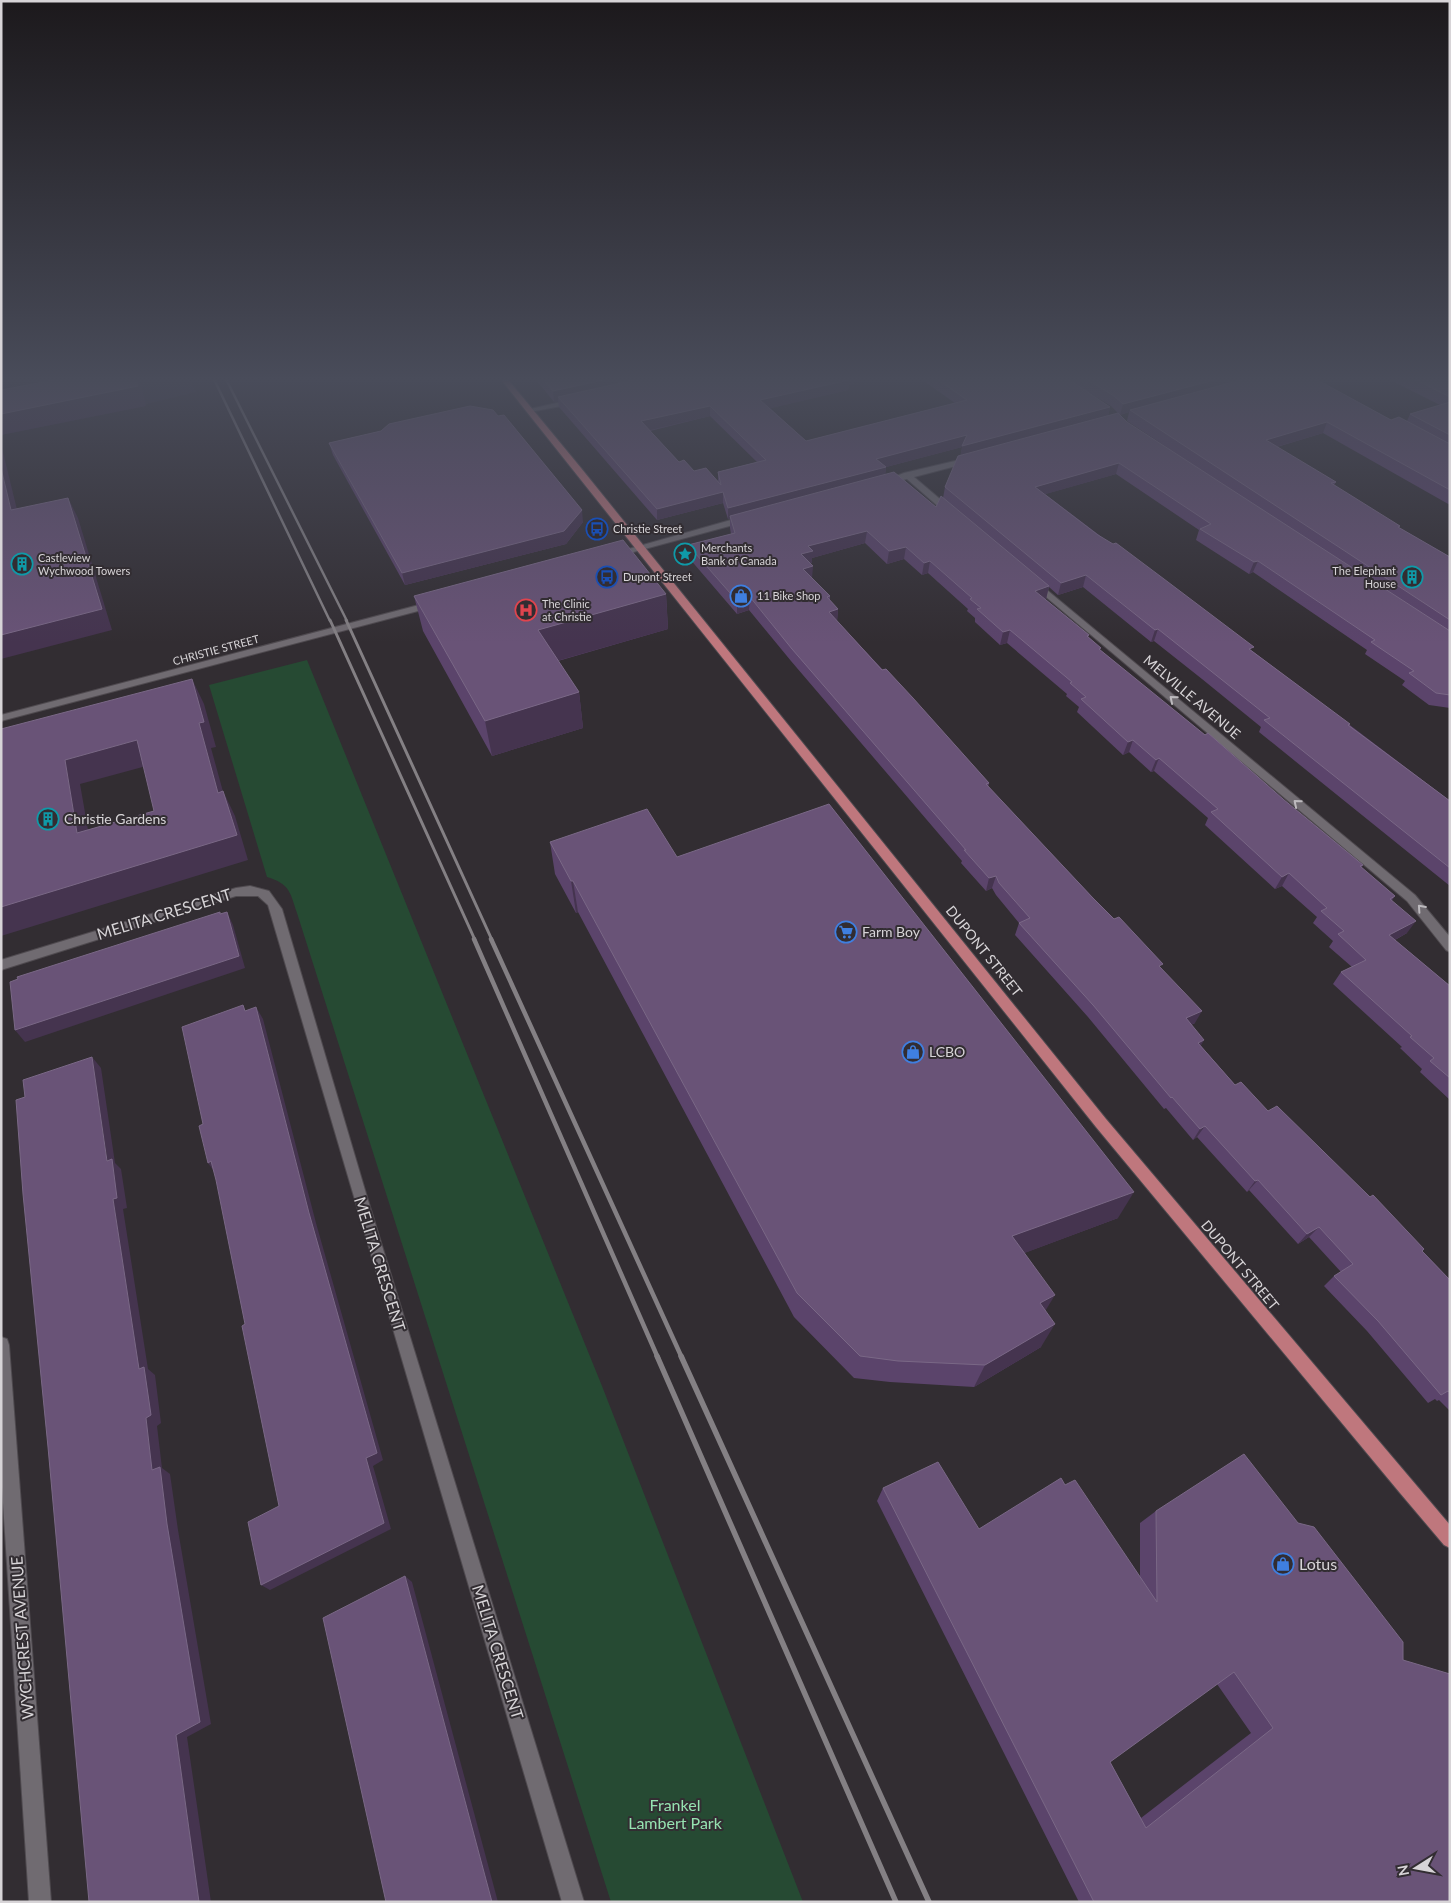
<svg xmlns="http://www.w3.org/2000/svg" width="1451" height="1903" font-family="Lato,sans-serif">
<rect width="100%" height="100%" fill="#322d32"/>
<polygon fill="#3a3343" points="1,377 188,377 196,392 115,412 1,435"/>
<path fill="#264a33" d="M307,660L602,1386L803,1902H611L297,913C290,892 290,884 267,877L209,685Z"/>
<g fill="none" stroke-linecap="round" stroke-linejoin="round">
<g stroke="#4f4a4f" stroke-width="2">
<g id="minor">
<polygon points="574,399 577,399 577,403 530,412 526,410"/>
<polygon points="972,457 976,459 975,461 914,477 954,511 954,515 948,515 907,479 885,484 881,482 904,473"/>
<polygon points="745,516 748,517 748,521 615,557 611,554"/>
<polygon points="1036,581 1415,895 1450,937 1450,952 1446,950 1407,901 1033,586 1031,584"/>
<polygon points="434,601 437,602 437,606 1,721 1,715"/>
<polygon points="250,886 269,891 282,909 367,1197 584,1902 562,1902 268,905 258,896 236,896 1,970 1,960 236,888"/>
<polygon points="1,1337 7,1339 9,1345 51,1902 29,1902 1,1472"/>
</g>
</g>
<g stroke="#4f4a4f" stroke-width="2">
<polygon id="major" points="499,377 506,377 581,468 1106,1119 1450,1525 1450,1548 1444,1545 1400,1493 1096,1127"/>
</g>
<use href="#minor" fill="#706b71" fill-rule="evenodd"/>
<use href="#major" fill="#bf777d" fill-rule="evenodd"/>
<g stroke="#848084" stroke-width="2.5">
<polyline points="213,377 330,621"/>
<polyline points="225,377 347,621"/>
</g>
<g stroke="#848084" stroke-width="3">
<polyline points="330,620 475,940"/>
<polyline points="346,620 492,940"/>
</g>
<g stroke="#848084" stroke-width="4.5">
<polyline points="474,939 658,1358"/>
<polyline points="491,939 682,1358"/>
</g>
<g stroke="#848084" stroke-width="5.5">
<polyline points="657,1356 896,1902"/>
<polyline points="681,1356 929,1902"/>
</g>
</g>
<g fill="#5b446b" fill-rule="evenodd">
<path d="M536,377H871L854,381V384L849,385L848,390L770,408L806,441L955,403L918,377H1312L1391,420L1407,421L1410,414L1440,405L1384,377H1450V505L1323,433L1277,447L1336,482L1334,485L1399,528L1450,557V708L1429,705L1402,685L1405,681L1365,654L1367,650L1253,572L1249,574L1196,540L1199,530L1116,474L1045,494L1450,801V886L1259,732L1261,727L1202,679L1154,641L1151,642L1083,587L1058,595L1049,587L1046,599H1045L1089,635L1088,637L1100,650L1363,865L1361,868L1395,896L1392,900L1407,933L1395,940L1450,986V1100L1420,1072L1422,1069L1400,1048L1402,1047L1333,984L1341,972L1352,967L1329,947L1333,941L1313,923L1317,917L1282,886L1275,889L1205,825L1208,818L1154,771L1151,772L1129,752L1123,755L1077,712L1079,707L1066,696L1067,694L1007,643L1000,645L975,622V618L967,611L968,609L928,573L922,575L904,559L887,564L865,543L812,558V563H811L812,579L830,596V600L838,609L837,621L989,783L988,787L1093,898L1161,968L1195,1023L1191,1025L1201,1046L1235,1085L1268,1111L1370,1197L1424,1249L1422,1251L1450,1280V1411L1439,1400L1437,1401L1435,1399L1428,1403L1367,1331L1324,1286L1334,1276L1341,1272L1309,1237L1298,1244L1249,1190L1247,1192L1197,1137L1193,1140L1166,1108L1164,1109L1088,1017L1015,935L1019,923L996,895L992,888L986,891L961,863L962,861L791,661L749,610L737,614L689,558L688,545L731,534L730,528V519H728L723,503L657,520L559,407L558,401L554,402L537,381V378ZM1086,391L1111,406L1118,413L1108,416L1110,407ZM1129,412L1127,421L1171,450L1127,422L1120,415ZM710,416L757,462L718,472V481L694,471L679,462L650,431ZM962,447L961,456L945,487L943,498L936,507L885,475L886,467Z"/>
<polygon points="498,416 583,522 566,544 405,585 333,455 329,443 381,431"/>
<polygon points="666,594 668,629 558,661 579,692 583,728 492,756 423,631 414,596"/>
<polygon points="550,842 677,857 1118,1218 1024,1253 1046,1310 1041,1347 974,1387 890,1382 854,1378 794,1317 578,912 576,913 555,874"/>
<path d="M1065,1485L1140,1577V1523L1156,1511L1403,1660L1450,1902H1079L877,1501L883,1488L979,1529ZM1217,1684L1251,1733L1141,1818L1110,1762Z"/>
</g>
<g fill="#45344f">
<polygon points="136,377 138,377 141,383 146,406 1,435 1,414"/>
<polygon points="617,377 664,377 558,397 558,401 554,402 553,391"/>
<polygon points="844,377 871,377 854,381 854,384 849,385 848,390 760,411 760,400"/>
<polygon points="1226,377 1262,377 1130,410 1129,412 1120,415 1123,404"/>
<polygon points="710,406 710,416 642,432 641,421"/>
<polygon points="1110,407 1108,418 960,457 962,447 886,467 885,478 730,516 730,519 728,519 728,508 876,459 967,435"/>
<polygon points="1327,422 1323,433 1262,451 1266,440"/>
<polygon points="1,444 22,530 11,510 1,468"/>
<polygon points="1119,463 1116,474 1032,498 1035,487"/>
<polygon points="723,492 723,503 657,520 657,509"/>
<polygon points="68,498 78,518 112,630 1,659 1,635"/>
<polygon points="582,510 583,522 566,544 405,585 402,573"/>
<polygon points="867,531 865,543 812,558 812,563 800,566 801,554 808,546"/>
<polygon points="906,547 904,559 887,564 889,551"/>
<polygon points="930,561 928,573 922,575 924,563"/>
<polygon points="1258,561 1253,572 1249,574 1254,562"/>
<polygon points="813,566 812,579 803,569"/>
<polygon points="1086,575 1083,587 1058,595 1061,583"/>
<polygon points="1049,586 1046,599 1032,603 1035,591"/>
<polygon points="666,594 668,629 543,665 538,630"/>
<polygon points="750,597 749,610 737,614 737,601"/>
<polygon points="838,609 837,622 829,612"/>
<polygon points="1158,629 1154,641 1151,642 1155,630"/>
<polygon points="1010,630 1007,643 1000,645 1003,632"/>
<polygon points="192,679 204,704 216,747 211,748 230,817 218,793 199,723"/>
<polygon points="579,692 583,728 492,756 485,721"/>
<polygon points="137,740 150,765 80,784 93,858 77,833 65,760"/>
<polygon points="1133,740 1129,752 1123,755 1128,742"/>
<polygon points="1159,758 1154,771 1151,772 1156,760"/>
<polygon points="223,791 235,816 248,860 1,936 1,907"/>
<polygon points="1289,873 1282,886 1275,889 1282,877"/>
<polygon points="996,876 992,888 986,891 989,878"/>
<polygon points="571,881 573,881 578,912 576,913"/>
<polygon points="227,912 233,925 245,968 25,1042 15,1030"/>
<polygon points="1416,921 1407,933 1380,948 1389,935"/>
<polygon points="256,1007 263,1019 316,1223 383,1460 373,1466 391,1529 270,1590 261,1585 366,1458 309,1213"/>
<polygon points="1202,1011 1195,1023 1179,1030 1186,1018"/>
<polygon points="1204,1040 1198,1051 1198,1043"/>
<polygon points="92,1057 101,1068 115,1163 121,1169 127,1208 123,1209 148,1369 155,1375 161,1423 157,1426 162,1468 170,1474 178,1530 211,1724 187,1737 211,1902 199,1902 176,1735 152,1470 146,1418"/>
<polygon points="1205,1126 1197,1137 1193,1140 1200,1129"/>
<polygon points="211,1161 216,1174 208,1163"/>
<polygon points="1258,1180 1249,1190 1247,1192 1255,1181"/>
<polygon points="1134,1192 1118,1218 1001,1262 1012,1236"/>
<polygon points="1319,1227 1309,1237 1298,1244 1307,1234"/>
<polygon points="1055,1295 1041,1318 1040,1303"/>
<polygon points="1055,1324 1041,1347 974,1387 985,1365"/>
<polygon points="405,1576 412,1582 498,1902 492,1902"/>
</g>
<g fill="#695377" stroke="#7a6886" fill-rule="evenodd">
<polygon points="70,377 136,377 138,386 1,414 1,390"/>
<polygon points="541,377 617,377 553,391"/>
<path d="M647,377H845L849,380L760,400L806,441L967,400L934,377H1065L1110,407L962,446L967,435L876,459L886,467L728,508L723,492L657,509L558,397ZM710,406L766,460L718,472L721,485L706,468L694,471L684,460L679,462L641,421Z"/>
<polygon points="1083,377 1226,377 1123,404 1114,396"/>
<polygon points="1252,377 1312,377 1391,420 1399,417 1450,444 1450,490 1327,422 1266,440 1336,482 1331,483 1400,526 1398,527 1450,557 1450,620 1130,410"/>
<polygon points="1410,377 1450,377 1450,397"/>
<polygon points="1450,402 1450,435 1410,414"/>
<polygon points="470,406 493,410 498,416 504,415 582,510 564,531 402,573 329,443 381,431 389,424"/>
<polygon points="1118,413 1127,422 1450,631 1450,695 1436,693 1409,673 1414,671 1371,642 1375,640 1258,561 1254,562 1200,529 1211,524 1119,463 1035,487 1098,535 1113,544 1116,543 1164,579 1254,647 1249,649 1350,724 1348,725 1450,801 1450,868 1264,720 1270,718 1158,629 1155,630 1086,575 1061,583 945,487 958,456"/>
<polygon points="1,468 11,510 68,498 102,609 1,635"/>
<polygon points="894,472 936,507 941,496 1049,586 1035,591 1089,635 1087,636 1101,648 1099,649 1205,735 1208,733 1283,799 1363,865 1360,866 1395,896 1390,899 1416,921 1389,935 1450,986 1450,1078 1430,1061 1434,1058 1410,1037 1412,1036 1341,972 1366,960 1338,934 1344,931 1321,911 1327,908 1289,873 1282,877 1211,812 1218,809 1159,758 1156,760 1133,740 1128,742 1081,699 1086,697 1070,683 1072,682 1010,630 1003,632 977,609 981,608 970,599 972,598 930,561 924,563 906,547 889,551 867,531 808,546 813,551 801,554 813,566 803,569 830,596 827,597 838,609 829,612 882,670 886,669 913,698 989,783 986,784 1093,898 1114,919 1119,917 1163,964 1159,966 1202,1011 1186,1018 1204,1040 1198,1043 1235,1085 1241,1082 1268,1111 1277,1106 1370,1197 1373,1195 1424,1249 1422,1251 1450,1280 1450,1392 1448,1391 1441,1395 1378,1321 1334,1276 1353,1264 1319,1227 1307,1234 1258,1180 1255,1181 1205,1126 1200,1129 1172,1097 1171,1098 1093,1005 1019,923 1030,918 999,883 996,876 989,878 964,850 966,850 792,649 750,597 737,601 688,545 735,533 730,516"/>
<polygon points="623,540 666,594 538,630 579,692 485,721 414,596"/>
<path d="M192,679L204,722L199,723L218,793L223,791L237,835L1,907V729ZM137,740L154,811L77,833L65,760Z"/>
<polygon points="829,804 1134,1192 1012,1236 1055,1295 1040,1303 1055,1324 985,1365 898,1361 860,1356 797,1293 573,881 571,881 550,842 647,809 677,857"/>
<polygon points="220,912 220,914 227,912 239,956 15,1030 10,982 18,979 17,977"/>
<polygon points="243,1005 245,1011 256,1007 309,1213 377,1453 366,1458 384,1523 261,1585 248,1522 279,1506 242,1326 245,1324 216,1180 211,1161 208,1163 199,1126 203,1124 182,1027"/>
<polygon points="92,1057 107,1161 112,1159 117,1198 113,1199 139,1369 144,1367 151,1415 146,1418 152,1470 160,1467 167,1524 200,1722 176,1735 199,1902 89,1902 48,1447 23,1194 16,1100 25,1097 23,1080"/>
<path d="M1244,1454L1298,1523L1314,1527L1403,1642V1660L1450,1674V1902H1094L883,1488L938,1462L979,1529L1061,1478L1065,1485L1075,1480L1157,1602L1156,1511ZM1234,1672L1273,1728L1146,1828L1110,1762Z"/>
<polygon points="405,1576 481,1861 492,1902 386,1902 323,1618"/>
</g>
<defs><path id="oneway-chevron" d="M-2-3.5L2.5 0L-2 3.5" fill="none" stroke-width="1.6" stroke-linecap="round" stroke-linejoin="round" transform="scale(1.25)"/></defs>
<g stroke="#bdbabe">
<use href="#oneway-chevron" transform="translate(1173 699) rotate(-140)"/>
<use href="#oneway-chevron" transform="translate(1297 803) rotate(-140)"/>
<use href="#oneway-chevron" transform="translate(1421 908) rotate(-132)"/>
</g>
<linearGradient id="sky" x2="0" y2="1"><stop stop-color="#1c191c"/><stop offset="0.59" stop-color="#494c5a"/><stop offset="1" stop-color="#494c5a" stop-opacity="0"/></linearGradient>
<rect width="1451" height="643" fill="url(#sky)"/>
<defs>
<g id="bus-ring" transform="scale(1.125)"><circle r="9.5" fill="#322d32" stroke="#1a4fb4" stroke-width="1.5"/><path d="M-5-6H5V4H4V6H2V4H-2V6H-4V4H-5ZM-3.5-4V0h7V-4ZM-3.5 1.2v1.5H-2V1.2ZM2 1.2v1.5H3.5V1.2Z" fill="#1a4fb4"/></g>
<g id="sight-ring" transform="scale(1.125)"><circle r="9.5" fill="#322d32" stroke="#0f9aa8" stroke-width="1.5"/><path d="M0-6L1.8-2.2L6-1.7L2.9 1.2L3.7 5.4L0 3.3L-3.7 5.4L-2.9 1.2L-6-1.7L-1.8-2.2Z" fill="#0f9aa8"/></g>
<g id="building-ring" transform="scale(1.125)"><circle r="9.5" fill="#322d32" stroke="#0f9aa8" stroke-width="1.5"/><path d="M-4-6H4V6H1V3H-1V6H-4ZM-2.5-4.3h1.7v1.8h-1.7ZM.8-4.3h1.7v1.8H.8ZM-2.5-1h1.7V.8h-1.7ZM.8-1h1.7V.8H.8Z" fill="#0f9aa8"/></g>
<g id="shop-ring" transform="scale(1.125)"><circle r="9.5" fill="#322d32" stroke="#3f7fe0" stroke-width="1.5"/><path d="M-5-2.5h2.3a2.7 3.5 0 0 1 5.4 0H5L5.5 6h-11ZM-1.5-2.5h3a1.5 2.3 0 0 0-3 0Z" fill="#3f7fe0"/></g>
<g id="hospital-ring" transform="scale(1.125)"><circle r="9.5" fill="#322d32" stroke="#e0444e" stroke-width="1.5"/><path d="M-5-5h3v3.5h4V-5h3V5h-3V1.5h-4V5h-3Z" fill="#e0444e"/></g>
<g id="supermarket-ring" transform="scale(1.125)"><circle r="9.5" fill="#322d32" stroke="#3f7fe0" stroke-width="1.5"/><path d="M-6-5.5h2.5l.6 2H6L4.5 2H-2.5L-4.4-4H-6ZM-1.5 3.2a1.3 1.3 0 1 0 .1 0ZM3 3.2a1.3 1.3 0 1 0 .1 0Z" fill="#3f7fe0"/></g>
</defs>
<g fill-rule="evenodd">
<use href="#bus-ring" x="597" y="529"/>
<use href="#sight-ring" x="685" y="554"/>
<use href="#building-ring" x="22" y="564"/>
<use href="#bus-ring" x="607" y="577"/>
<use href="#building-ring" x="1412" y="577"/>
<use href="#shop-ring" x="741" y="596"/>
<use href="#hospital-ring" x="526" y="610"/>
<use href="#building-ring" x="48" y="819"/>
<use href="#supermarket-ring" x="846" y="932"/>
<use href="#shop-ring" x="913" y="1052"/>
<use href="#shop-ring" x="1283" y="1564"/>
</g>
<g text-anchor="middle" stroke-width="4" stroke-linejoin="round" paint-order="stroke">
<g font-size="11" fill="#d7d4d7" stroke="#322d32" text-anchor="start">
<text x="613" y="533">Christie Street</text>
<text x="701" y="552">Merchants<tspan x="701" dy="13">Bank of Canada</tspan></text>
<text x="38" y="562">Castleview<tspan x="38" dy="13">Wychwood Towers</tspan></text>
<text x="1396" y="575" text-anchor="end">The Elephant<tspan x="1396" dy="13">House</tspan></text>
<text x="623" y="581">Dupont Street</text>
<text x="757" y="600">11 Bike Shop</text>
<text x="542" y="608">The Clinic<tspan x="542" dy="13">at Christie</tspan></text>
</g>
<g font-size="11" fill="#d7d4d7" stroke="#322d32">
<text transform="translate(216 650) rotate(-15)" y="4">CHRISTIE STREET</text>
</g>
<g font-size="14" fill="#d7d4d7" stroke="#322d32">
<text transform="translate(1192 697) rotate(40)" y="5">MELVILLE AVENUE</text>
<text transform="translate(984 951) rotate(51)" y="5">DUPONT STREET</text>
<text transform="translate(1240 1265) rotate(50)" y="5">DUPONT STREET</text>
</g>
<g font-size="14" fill="#d7d4d7" stroke="#322d32" text-anchor="start">
<text x="64" y="824">Christie Gardens</text>
<text x="862" y="937">Farm Boy</text>
<text x="929" y="1057">LCBO</text>
</g>
<g font-size="16" fill="#d7d4d7" stroke="#322d32">
<text transform="translate(164 914) rotate(-17)" y="6">MELITA CRESCENT</text>
<text transform="translate(380 1264) rotate(73)" y="6">MELITA CRESCENT</text>
<text transform="translate(22 1638) rotate(-94)" y="6">WYCHCREST AVENUE</text>
<text transform="translate(498 1652) rotate(73)" y="6">MELITA CRESCENT</text>
</g>
<g font-size="16" fill="#d7d4d7" stroke="#322d32" text-anchor="start">
<text x="1299" y="1570">Lotus</text>
</g>
<g font-size="16" fill="#95e2b0" stroke="#322d32">
<text x="675" y="1811">Frankel<tspan x="675" dy="18">Lambert Park</tspan></text>
</g>
</g>
<rect width="1451" height="1903" fill="none" stroke="#d7d4d7" stroke-width="5"/>
<g transform="translate(1416 1868) rotate(259)" stroke="#322d32" stroke-width="4" paint-order="stroke">
<path d="M0-4L9 19L0 12L-9 19Z" fill="#d7d4d7"/>
<text y="-8" font-size="14" font-weight="bold" text-anchor="middle" fill="#d7d4d7">N</text>
</g>
</svg>
